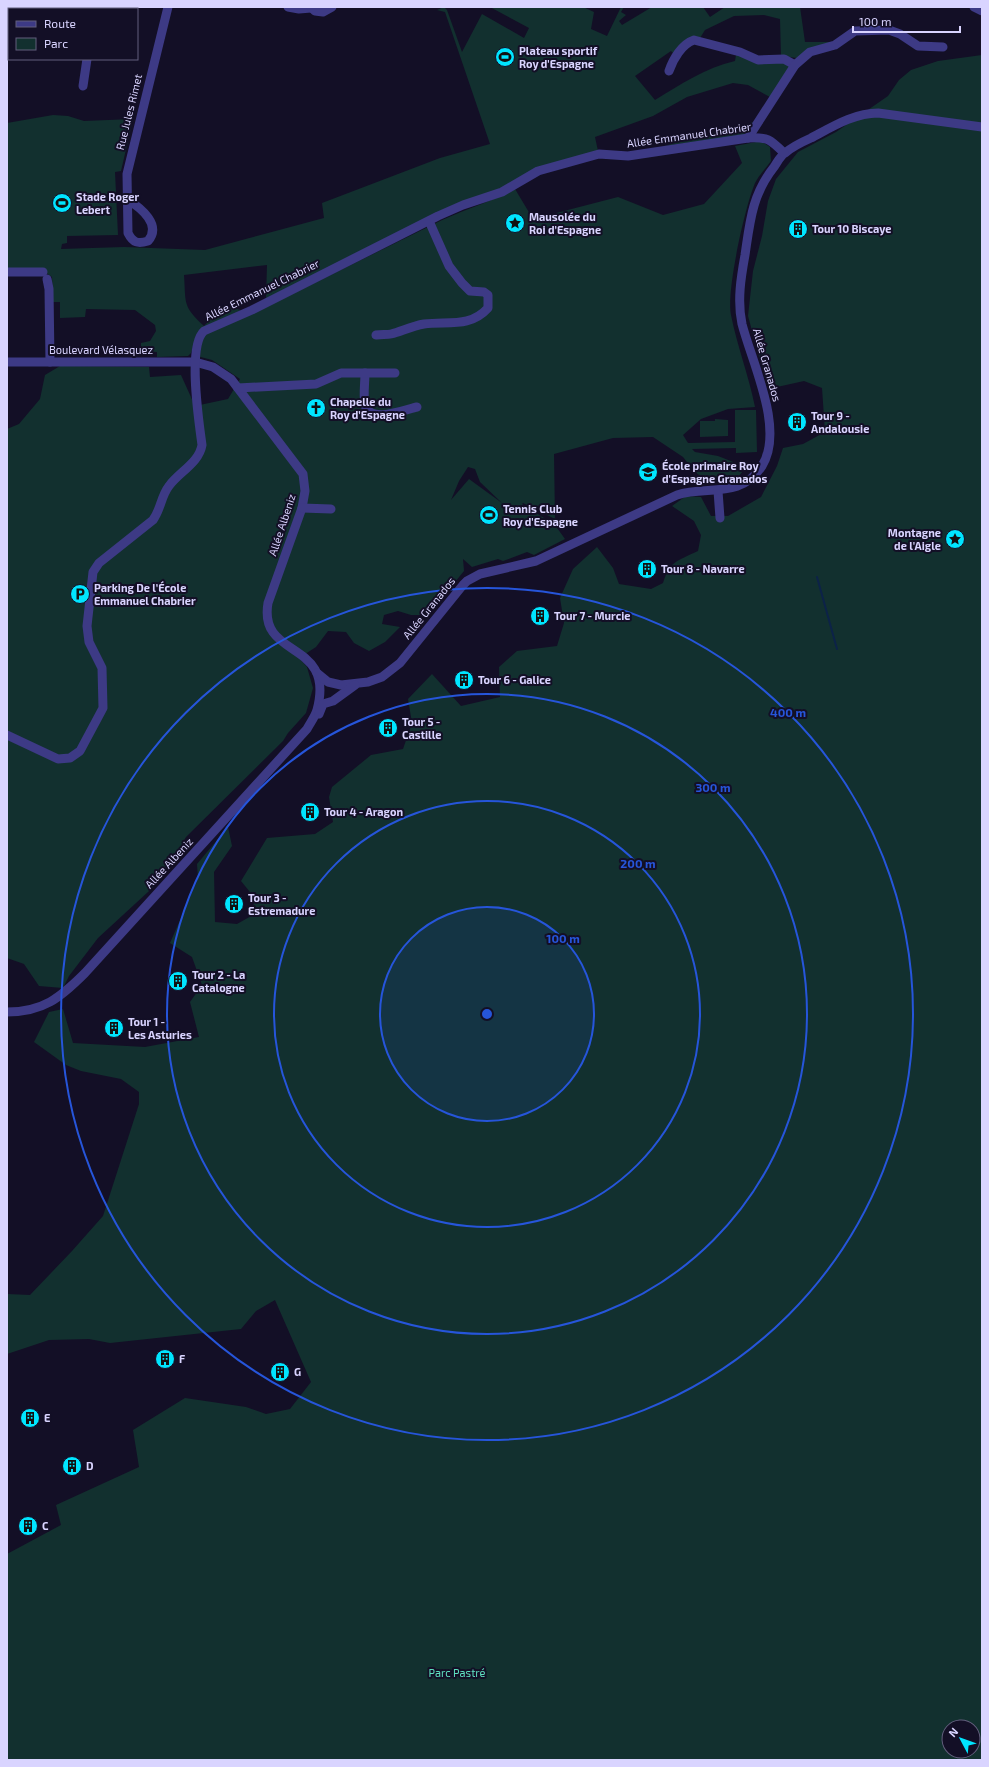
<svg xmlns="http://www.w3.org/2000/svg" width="989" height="1767" font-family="'Exo 2',sans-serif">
<rect width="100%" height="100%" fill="#130f26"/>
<g fill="#12302f" fill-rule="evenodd">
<path d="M444,7L447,10L462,52L482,14L524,38L529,28L490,7H583L594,12L591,29L607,36L621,7H624L621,12L626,15L619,21L622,25L652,7H703L710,17L725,7H800L805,42H831L797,58L781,56L780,19L764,15L734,16L705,30L700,38L675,55L671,51L635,76L655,100C681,84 705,68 735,61L736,55L785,61L791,66L770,97L748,85L733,83L687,97L653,116L595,137L598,151L508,185L266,299L267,265L184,275C186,303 182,306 204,326L223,306L241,310L197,336L191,353L188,356L157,357V352L141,351V343L150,341L156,331L155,325L135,310L86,309L85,317L60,318V302H53L52,277L45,272L7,270V123L53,115L68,116L84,121L133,119L121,171L115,172L118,235L67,236V243L62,244L61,249L124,247L205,250L324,218L322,203L440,158L490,144L445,12L437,10Z"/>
<path d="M982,55V1760H7V1554L61,1525L56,1505L139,1467L133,1430L185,1398L246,1407L266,1414L290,1409L311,1382L275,1300L256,1311L241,1329L110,1343L89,1339L49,1340L7,1354V1294L30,1295L72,1251L103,1216L139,1104V1092L121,1079L81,1071L66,1065L34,1042L49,1012L63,1009L73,1043L145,1047L199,1037L190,1002L202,985L192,957L170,943L198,879L197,864L228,827L232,846L214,872L215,922L237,924L253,915L254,897L241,881L267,838L315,834L333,822L329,797L332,787L371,755L403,749L412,723L408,699L432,674L461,706L500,697L499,667L517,651L557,646L564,623L560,598L573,569L597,547L613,568L619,584L651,589L663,583C670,561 677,561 698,551L701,535L694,521L672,506L686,496L701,497L711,516H728L761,497L777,466L783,448L803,444L825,432L822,388L804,381L768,389L748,316L753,271L762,236L768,201L776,179L798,152L836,132L888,96L899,80L911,70L938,61ZM949,1727H973V1751H949Z"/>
<polygon points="754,122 746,135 664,146"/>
<path d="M761,141L770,147L771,161C766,168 759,175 755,183C745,207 726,291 731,315C737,346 749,376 755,407L728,409L701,419L683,435L688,443L735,442V410H756L757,452L736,453V448L692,449L695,452L718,456L746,467L739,476L717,481L704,479L694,471L683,457L653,437L613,438L554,454L555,519L523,503L522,504L555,525L565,539L534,555L527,552L503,561L498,559L472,567L463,559L464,571L436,605L422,615H411L398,611L384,615L382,624L400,627L385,642L369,651L354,643L346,632L328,631L316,647L299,658L307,667L313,688L306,713L288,733L283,741L186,837L161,880L98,938L69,976L63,988L39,986L24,964L7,958V429L19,424L40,399L45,375L60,366L149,367L150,377L181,375L195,406L228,399L240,379L212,360L197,356L199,343L206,334C283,300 358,261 434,224C460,211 489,203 515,189L533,219L618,197L663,215L704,204L742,163L735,146ZM468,467L475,469L480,482L502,503L469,479L451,500L459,481Z"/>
<polygon points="715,419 728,420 728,436 700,437 700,421 715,421"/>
</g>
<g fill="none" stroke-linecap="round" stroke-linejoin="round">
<polyline stroke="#0c2248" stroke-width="2" points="817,577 837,649"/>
<g stroke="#3d3a85" stroke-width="9">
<polyline points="288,7 299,9 311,8"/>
<polyline points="311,7 315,11 323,12 332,7"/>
<polyline points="974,7 982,11"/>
<polyline points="95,9 95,7"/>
<path d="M669,71C673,59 682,44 694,40L740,52L758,60L784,59L795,65"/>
<polyline points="83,86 87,59"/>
<polyline points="748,138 795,65 810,52 835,45 855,31 889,30 900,34 918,46 943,47"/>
<path d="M128,200C141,208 162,225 148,241C138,244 133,243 128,233L127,174L168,7"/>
<polyline points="7,272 43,272"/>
<polyline points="47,279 49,289 50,362"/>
<path d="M376,335C381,334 387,335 391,334C402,331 412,326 424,324C448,321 470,328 488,308V295L484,292L470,291L462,283L449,266L429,221"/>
<path d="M7,362H195L213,367L231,379L303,474L305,491L302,508L268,603C258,660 336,639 317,710C315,717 310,723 307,729L85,973C60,998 43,1012 7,1012"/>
<path d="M365,373C365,383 363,395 365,405C370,424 404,410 417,407"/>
<polyline points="238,388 316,384 341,373 395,373"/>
<polyline points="718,491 720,518"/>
<polyline points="302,508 331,509"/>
<path d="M317,673L328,682L341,685L368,682L382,677L400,663L463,585L467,581L480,574L536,561L677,495C707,485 740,500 762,466C785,429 752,363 742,324C737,301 741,277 745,255C750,221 752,195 774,167C777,163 780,156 785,153C792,147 802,142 811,138C832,127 854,113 878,113L982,127"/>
<polyline points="319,714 323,704 333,701 355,685"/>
<path d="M7,735L58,759L70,758L80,751L103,708L102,668L89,642L87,626L93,572L99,563L153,520C161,509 161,496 169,486C179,472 199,463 202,445C199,422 187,346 204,331L252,310L438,216L463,205L502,192L538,171L599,154L628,156L748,138C768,137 770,139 784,153"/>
</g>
</g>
<circle cx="487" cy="1014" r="107" fill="#2655da" fill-opacity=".12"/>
<g fill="none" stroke="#2655da" stroke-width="2">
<circle cx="487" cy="1014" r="107"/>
<circle cx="487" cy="1014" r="213"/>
<circle cx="487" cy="1014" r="320"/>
<circle cx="487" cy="1014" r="426"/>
</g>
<defs>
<g id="stadium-disc" transform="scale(1)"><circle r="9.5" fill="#00e5ff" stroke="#130f26"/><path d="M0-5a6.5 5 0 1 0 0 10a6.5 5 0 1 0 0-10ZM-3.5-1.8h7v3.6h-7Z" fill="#111"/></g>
<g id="sight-disc" transform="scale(1)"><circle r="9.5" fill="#00e5ff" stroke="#130f26"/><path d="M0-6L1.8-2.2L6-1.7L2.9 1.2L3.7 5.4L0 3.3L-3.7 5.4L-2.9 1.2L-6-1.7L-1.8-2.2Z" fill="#111"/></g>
<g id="building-disc" transform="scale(1)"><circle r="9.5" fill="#00e5ff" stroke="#130f26"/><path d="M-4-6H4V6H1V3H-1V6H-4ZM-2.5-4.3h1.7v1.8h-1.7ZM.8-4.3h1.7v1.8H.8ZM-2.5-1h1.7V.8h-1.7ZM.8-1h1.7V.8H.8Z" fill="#111"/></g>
<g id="church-disc" transform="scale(1)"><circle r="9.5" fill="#00e5ff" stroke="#130f26"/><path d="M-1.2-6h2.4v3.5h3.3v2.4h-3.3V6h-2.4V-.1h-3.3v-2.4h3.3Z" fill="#111"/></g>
<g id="school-disc" transform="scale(1)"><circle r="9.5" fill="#00e5ff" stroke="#130f26"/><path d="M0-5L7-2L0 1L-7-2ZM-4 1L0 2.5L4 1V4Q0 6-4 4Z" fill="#111"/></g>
<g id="parking-disc" transform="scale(1)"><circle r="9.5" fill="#00e5ff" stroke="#130f26"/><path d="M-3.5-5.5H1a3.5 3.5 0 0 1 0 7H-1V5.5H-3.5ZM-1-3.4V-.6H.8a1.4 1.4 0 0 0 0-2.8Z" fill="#111"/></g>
</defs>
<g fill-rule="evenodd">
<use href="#stadium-disc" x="505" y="57"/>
<use href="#stadium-disc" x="62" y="203"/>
<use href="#sight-disc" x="515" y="223"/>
<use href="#building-disc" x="798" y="229"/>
<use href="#church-disc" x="316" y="408"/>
<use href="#building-disc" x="797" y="422"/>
<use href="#school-disc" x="648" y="472"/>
<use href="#stadium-disc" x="489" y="515"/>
<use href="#sight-disc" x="955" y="539"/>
<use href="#building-disc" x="647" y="569"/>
<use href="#parking-disc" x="80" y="594"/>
<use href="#building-disc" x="540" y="616"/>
<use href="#building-disc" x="464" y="680"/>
<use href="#building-disc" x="388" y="728"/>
<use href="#building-disc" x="310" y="812"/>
<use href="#building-disc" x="234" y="904"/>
<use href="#building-disc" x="178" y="981"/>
<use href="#building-disc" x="114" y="1028"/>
<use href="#building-disc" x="165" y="1359"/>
<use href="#building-disc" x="280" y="1372"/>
<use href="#building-disc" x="30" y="1418"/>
<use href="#building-disc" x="72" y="1466"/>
<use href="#building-disc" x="28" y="1526"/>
</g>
<g text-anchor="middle" stroke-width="4" stroke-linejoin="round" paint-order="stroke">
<g font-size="11" font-weight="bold" fill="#d9d4ff" stroke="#130f26" text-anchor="start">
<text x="519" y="55">Plateau sportif<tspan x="519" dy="13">Roy d'Espagne</tspan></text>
<text x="76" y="201">Stade Roger<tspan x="76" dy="13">Lebert</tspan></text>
<text x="529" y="221">Mausolée du<tspan x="529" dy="13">Roi d’Espagne</tspan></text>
<text x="812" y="233">Tour 10 Biscaye</text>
<text x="330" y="406">Chapelle du<tspan x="330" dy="13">Roy d’Espagne</tspan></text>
<text x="811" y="420">Tour 9 -<tspan x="811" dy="13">Andalousie</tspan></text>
<text x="662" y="470">École primaire Roy<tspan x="662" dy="13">d'Espagne Granados</tspan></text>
<text x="503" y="513">Tennis Club<tspan x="503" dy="13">Roy d'Espagne</tspan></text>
<text x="941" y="537" text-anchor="end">Montagne<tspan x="941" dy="13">de l'Aigle</tspan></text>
<text x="661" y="573">Tour 8 - Navarre</text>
<text x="94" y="592">Parking De l’École<tspan x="94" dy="13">Emmanuel Chabrier</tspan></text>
<text x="554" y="620">Tour 7 - Murcie</text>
<text x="478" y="684">Tour 6 - Galice</text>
<text x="402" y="726">Tour 5 -<tspan x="402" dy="13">Castille</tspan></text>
<text x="324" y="816">Tour 4 - Aragon</text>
<text x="248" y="902">Tour 3 -<tspan x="248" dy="13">Estremadure</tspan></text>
<text x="192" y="979">Tour 2 - La<tspan x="192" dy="13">Catalogne</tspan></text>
<text x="128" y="1026">Tour 1 -<tspan x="128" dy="13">Les Asturies</tspan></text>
<text x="179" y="1363">F</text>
<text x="294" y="1376">G</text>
<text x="44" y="1422">E</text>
<text x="86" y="1470">D</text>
<text x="42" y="1530">C</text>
</g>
<g font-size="11" fill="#d9d4ff" stroke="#130f26">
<text transform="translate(129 112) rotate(-76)" y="4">Rue Jules Rimet</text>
<text transform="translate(689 135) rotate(-8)" y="4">Allée Emmanuel Chabrier</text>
<text transform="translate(262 290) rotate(-26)" y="4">Allée Emmanuel Chabrier</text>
<text x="101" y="354">Boulevard Vélasquez</text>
<text transform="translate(767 365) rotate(74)" y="4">Allée Granados</text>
<text transform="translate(282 525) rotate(-72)" y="4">Allée Albeniz</text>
<text transform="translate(429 608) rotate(-51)" y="4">Allée Granados</text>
<text transform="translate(169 863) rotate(-47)" y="4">Allée Albeniz</text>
</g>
<g font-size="11" fill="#5fe0c0" stroke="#130f26">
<text x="457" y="1677">Parc Pastré</text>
</g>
</g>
<circle cx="487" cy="1014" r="6" fill="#2655da" stroke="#130f26" stroke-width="2"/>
<g font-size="12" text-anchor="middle" font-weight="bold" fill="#2655da" stroke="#130f26" stroke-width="4" stroke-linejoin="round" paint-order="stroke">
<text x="788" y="717">400 m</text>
<text x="713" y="792">300 m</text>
<text x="638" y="868">200 m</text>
<text x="563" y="943">100 m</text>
</g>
<rect width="989" height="1767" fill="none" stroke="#d9d4ff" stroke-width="16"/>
<rect x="8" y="8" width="130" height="52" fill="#130f26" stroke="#625e7d"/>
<rect x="16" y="21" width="20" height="6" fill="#3d3a85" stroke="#625e7d"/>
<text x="44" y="28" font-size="12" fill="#d9d4ff">Route</text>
<rect x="16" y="38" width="20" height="12" fill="#12302f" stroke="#625e7d"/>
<text x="44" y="48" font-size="12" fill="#d9d4ff">Parc</text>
<g transform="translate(961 1739) rotate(311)"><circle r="19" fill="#130f26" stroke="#625e7d"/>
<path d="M0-3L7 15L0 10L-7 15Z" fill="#00e5ff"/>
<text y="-6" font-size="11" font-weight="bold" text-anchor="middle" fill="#d9d4ff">N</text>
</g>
<path d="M853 26v6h107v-6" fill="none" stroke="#d9d4ff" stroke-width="2"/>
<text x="859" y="26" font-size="12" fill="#d9d4ff" stroke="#130f26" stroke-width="3" paint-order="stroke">100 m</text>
</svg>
